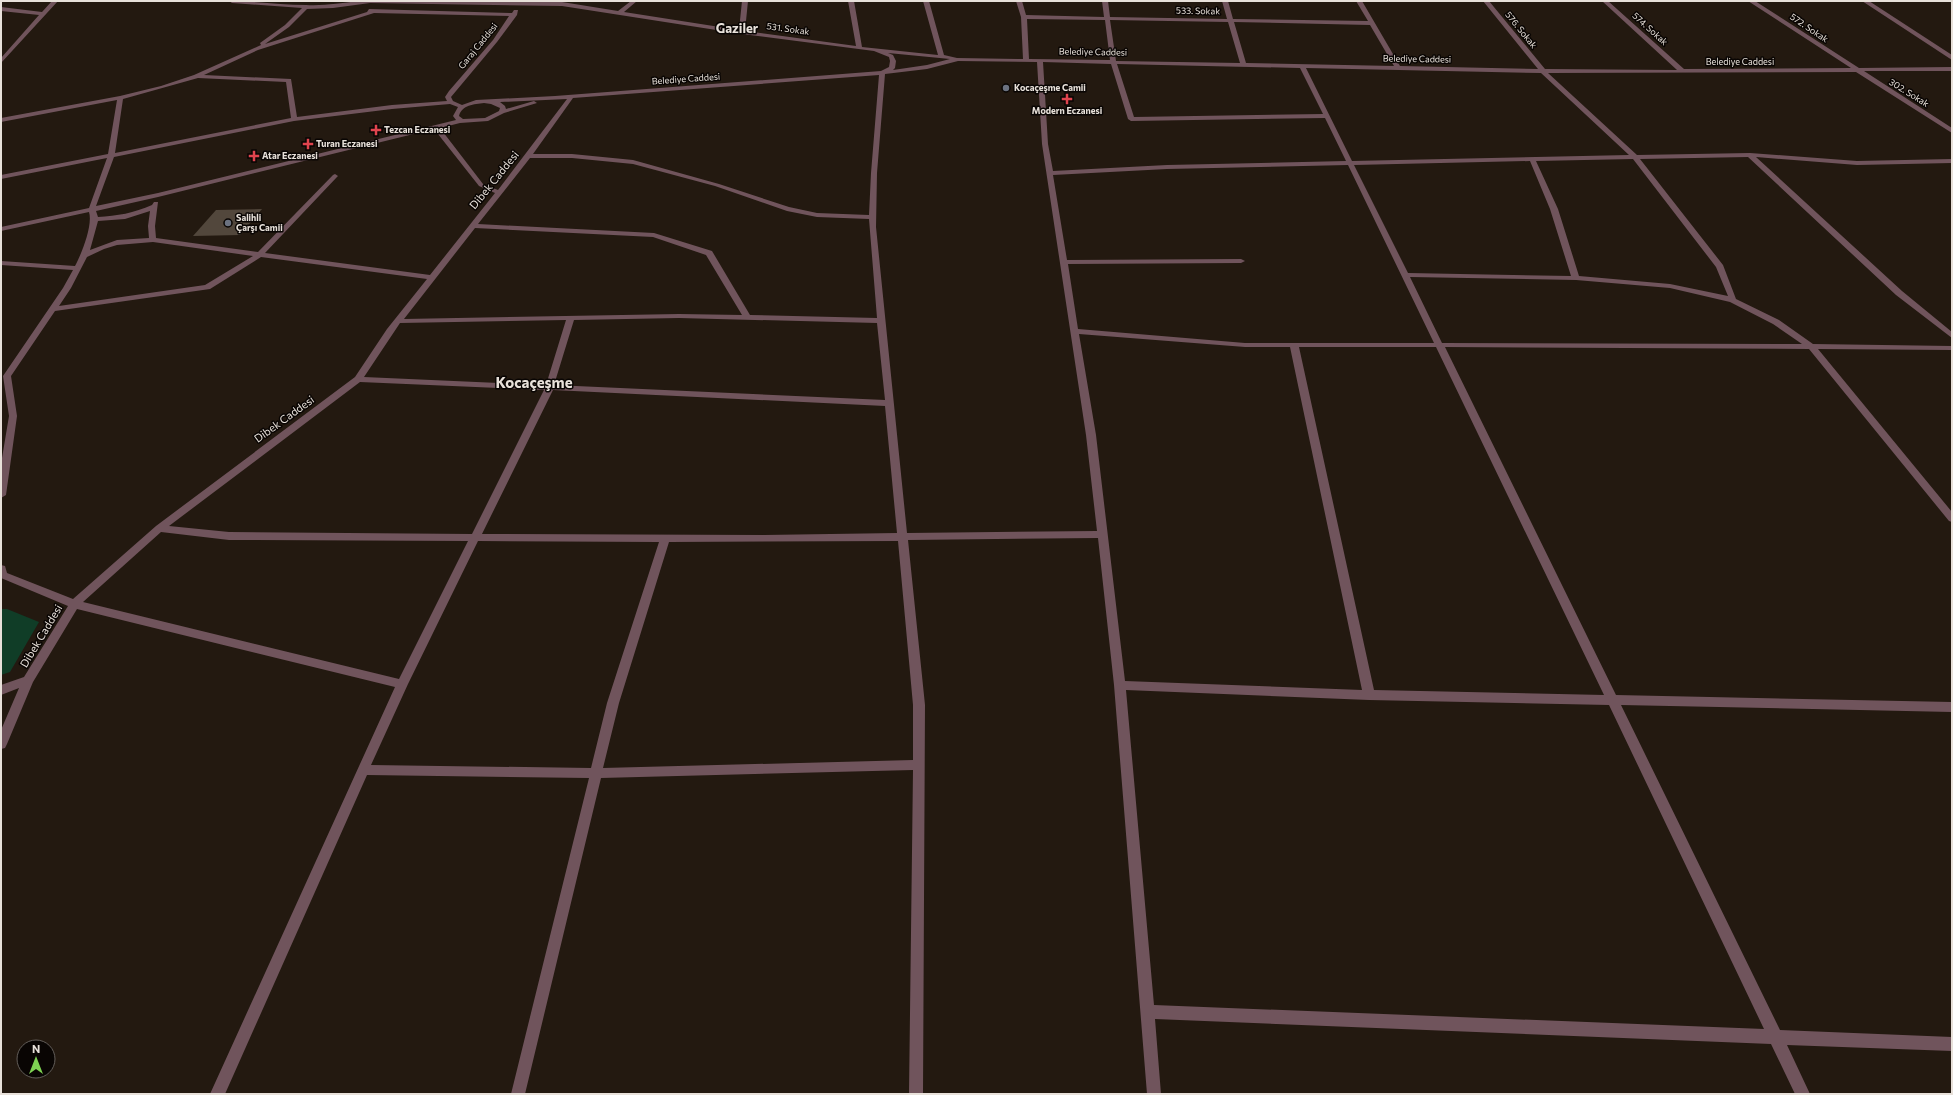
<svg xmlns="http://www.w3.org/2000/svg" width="1953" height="1095" font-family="Commissioner,sans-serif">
<rect width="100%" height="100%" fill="#231910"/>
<polygon fill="#103d27" points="1,609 7,609 39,622 10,672 1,675"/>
<polygon fill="#52473c" points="262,209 240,235 193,236 216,210"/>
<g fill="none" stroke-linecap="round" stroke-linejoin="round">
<g fill="#70545c" fill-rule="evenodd">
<polygon points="52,1 58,1 1,63 1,58 39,15 1,11 1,7 42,12"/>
<path d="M229,1C255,1 281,5 306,5C324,6 341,3 358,1L562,2L618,11L631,1H637L624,12L739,30L742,1H748L745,31L856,46L848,1H854L862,47L938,55L923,1H929L944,55L957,58L1023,59L1021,17L1016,1H1022L1026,15L1104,17L1102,1H1108L1110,17L1227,19L1222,1H1228L1233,19L1368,21L1356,1H1362L1400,66L1538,69L1483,1H1489L1545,69L1677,70L1602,1H1608L1684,69L1851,68L1748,1H1755L1859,68L1952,67V71H1864L1952,128V133L1856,72L1548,73L1637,155L1750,153L1857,161L1952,159V163L1857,165L1756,157L1902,291L1952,332V338L1896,295L1748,157L1640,159L1723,265L1736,299L1779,320L1813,344L1952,346V350L1818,349L1952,512V522L1949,521L1809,349L1445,347L1616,695L1952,702V712L1621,705L1780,1030L1952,1037V1051L1787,1045L1810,1094H1795L1771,1044L1155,1019L1161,1094H1147L1114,685L1098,538L908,540L925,705L923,1094H909L913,770L601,778L525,1094H511L589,778L367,775L225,1094H210L395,687L77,609L33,682L7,744L5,748L1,749V730L19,688L1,695V685L24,677L68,606L1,578V565L5,566L7,573L73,599L156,526L355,377L387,329L427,279L261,257L210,289L55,311L11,376L17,416L6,495L1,498V464L9,416L3,376L63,288L73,270L1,265V261L75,266C82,253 93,225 89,212L1,231V227L89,208L107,158L1,179V175L108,154L117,100L1,122V118L120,96L161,86L194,75L261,45L260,43L285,25L302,8L232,3ZM370,3L562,6L742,34L874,51L889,57L890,61L889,67L881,71L555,96L476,100L462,105L453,101L451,97L497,42L517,15L518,10H514L512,13L369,9L367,12L265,44L289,27L307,9L333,8ZM374,13L509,16L493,40L449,91L445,97L447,101L392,105L297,117L291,79L204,75L258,50ZM1027,19L1105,20L1110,60L1029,59ZM1110,20L1228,22L1240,63L1116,61ZM1234,22L1370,25L1394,66L1246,63ZM888,53L950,59L927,65L893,70L895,68L896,61L893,55ZM958,61L1037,62L1042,144L1086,435L1097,531L907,533L876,227L877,173L885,74L927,69ZM1043,62L1111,64L1128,119L1131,121L1325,118L1346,161L1167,165L1053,171L1048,144ZM1117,64L1300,68L1323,114L1134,117ZM1306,68L1541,73L1629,155L1352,161ZM879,75L871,173L869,215L817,213L789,207L719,184L633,160L572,154H533L573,98ZM198,78L286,82L291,118L115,153L123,99ZM567,99L498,190L483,184L440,128L460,123L488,121L504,113L537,103L534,101L506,109L505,106L500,102ZM484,103L491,104L500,108L499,111L485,118L463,119L459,116C462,105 474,104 484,103ZM450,104L458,107L453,116L456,120L158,193L96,206L114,157L294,121L392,109ZM434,129L479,186L495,193L430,275L265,253L337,177L338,176L335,174L333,175L258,252L156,238L155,226L158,202H154L152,205C134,213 117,216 98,217L96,211L158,197ZM530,158H572L633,164L715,186L787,211L817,217L869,219L877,318L750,315L712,251L654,233L478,224ZM1633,159L1716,267L1728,296L1670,284L1579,276L1558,209L1536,161ZM1530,161L1550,209L1571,276L1408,273L1354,165ZM1348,165L1434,343H1245L1078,329L1068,264L1241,263L1245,261L1241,259L1067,260L1053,175L1167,169ZM150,211L148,226L149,238L117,240L90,250L98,221L125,219ZM475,228L653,237L706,255L742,315L679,314L404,319ZM153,242L253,256L205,285L59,306L71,288L87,257L104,249L117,245ZM1410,277L1576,280L1670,288L1730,302L1773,324L1802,344L1442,343ZM679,318L877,323L885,400L554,385L574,320ZM566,320L546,385L364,377L400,323ZM1079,334L1245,347H1290L1362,690L1125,681L1096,435ZM1299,347H1436L1604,695L1374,690ZM360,382L544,390L472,534L229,532L169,526ZM553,390L885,406L897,533L764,535L482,534ZM161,532L229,540L468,541L399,679L83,602ZM478,541L659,542L607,703L591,768L371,765L408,684ZM898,541L913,705V760L603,768L619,703L669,542ZM1126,690L1369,700L1609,705L1764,1029L1154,1005Z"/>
<polygon points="1862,1 1869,1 1952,55 1952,60"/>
</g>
</g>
<g fill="#6b7280" stroke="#090503" stroke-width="1.5">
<circle cx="1006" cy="88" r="4"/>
<circle cx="228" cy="223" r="4"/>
</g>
<g fill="#e0444e" stroke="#090503" stroke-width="1.5">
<path d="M1065 93h4v4h4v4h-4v4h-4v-4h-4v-4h4z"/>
<path d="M374 124h4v4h4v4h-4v4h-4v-4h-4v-4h4z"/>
<path d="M306 138h4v4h4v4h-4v4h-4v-4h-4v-4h4z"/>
<path d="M252 150h4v4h4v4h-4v4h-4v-4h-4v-4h4z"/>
</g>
<g text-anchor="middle" stroke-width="3" stroke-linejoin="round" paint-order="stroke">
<g font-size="9" fill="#e8e1da" stroke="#090503">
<text transform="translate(1198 11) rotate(1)" y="3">533. Sokak</text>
<text transform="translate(1809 28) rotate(34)" y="3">572. Sokak</text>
<text transform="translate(788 29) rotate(8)" y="3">531. Sokak</text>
<text transform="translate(1650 29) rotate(42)" y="3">574. Sokak</text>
<text transform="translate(1521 30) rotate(51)" y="3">576. Sokak</text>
<text transform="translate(478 46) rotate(-51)" y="3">Garaj Caddesi</text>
<text transform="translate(1093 52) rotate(1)" y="3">Belediye Caddesi</text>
<text transform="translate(1417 59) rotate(1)" y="3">Belediye Caddesi</text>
<text x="1740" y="65">Belediye Caddesi</text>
<text transform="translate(686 79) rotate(-4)" y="3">Belediye Caddesi</text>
<text transform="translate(1909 93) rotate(32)" y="3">302. Sokak</text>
</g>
<g font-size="9" font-weight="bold" fill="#e8e1da" stroke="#090503" text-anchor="start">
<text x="1014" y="91">Kocaçeşme Camii</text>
<text x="1067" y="114" text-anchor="middle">Modern Eczanesi</text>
<text x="384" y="133">Tezcan Eczanesi</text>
<text x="316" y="147">Turan Eczanesi</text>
<text x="262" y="159">Atar Eczanesi</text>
<text x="236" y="221">Salihli<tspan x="236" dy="10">Çarşı Camii</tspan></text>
</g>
<g font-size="11" fill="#e8e1da" stroke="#090503">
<text transform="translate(494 180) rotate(-51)" y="4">Dibek Caddesi</text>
<text transform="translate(284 419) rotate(-36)" y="4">Dibek Caddesi</text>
<text transform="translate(41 636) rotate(-59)" y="4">Dibek Caddesi</text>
</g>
<g font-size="13" font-weight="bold" fill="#e8e1da" stroke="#090503">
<text x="737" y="33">Gaziler</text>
</g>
<g font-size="15" font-weight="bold" fill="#e8e1da" stroke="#090503">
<text x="534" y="388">Kocaçeşme</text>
</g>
</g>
<rect width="1953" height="1095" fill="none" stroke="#e8e1da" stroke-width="4"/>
<g transform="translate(36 1059)"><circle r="19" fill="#090503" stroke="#625d59"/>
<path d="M0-3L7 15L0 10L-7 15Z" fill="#7ed153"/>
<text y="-6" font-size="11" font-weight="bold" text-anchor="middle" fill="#e8e1da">N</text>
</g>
</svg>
